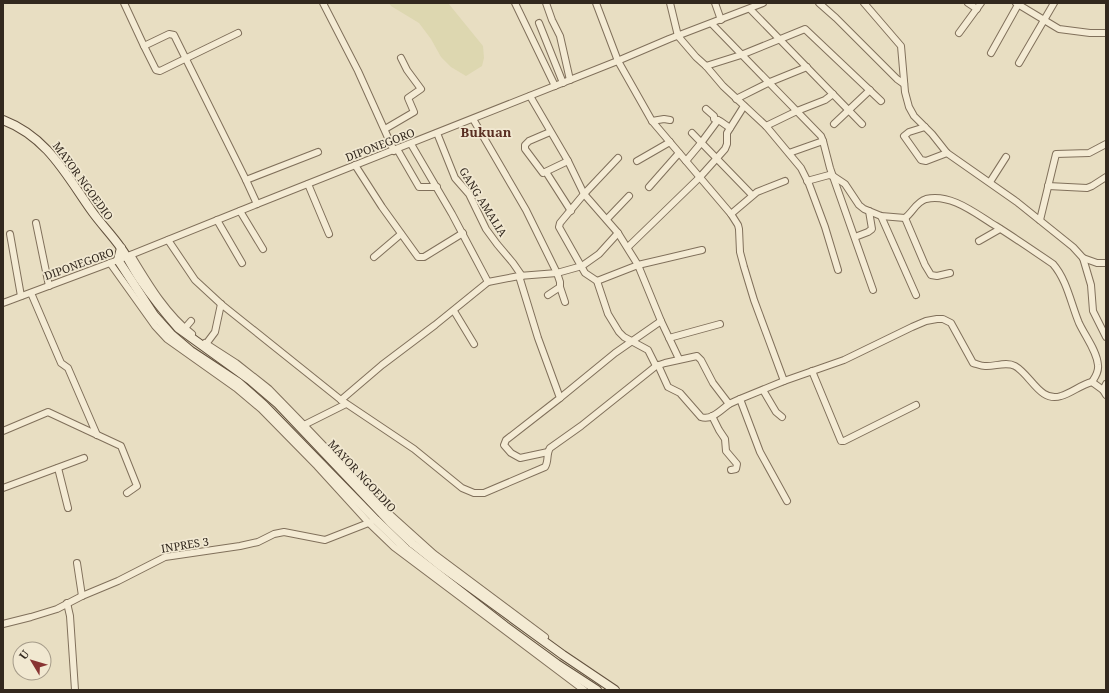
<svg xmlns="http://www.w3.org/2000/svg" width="1109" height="693" font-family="'Noto Serif',serif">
<rect width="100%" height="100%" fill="#e8dec2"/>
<polygon fill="#ddd7b0" points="389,3 448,3 483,46 484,58 482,66 466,76 451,67 441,57 431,39 419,23 391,6"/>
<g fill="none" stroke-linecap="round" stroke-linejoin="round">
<g stroke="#80705b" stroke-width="8">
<g id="street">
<polyline points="124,3 144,46 169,34 174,35 246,180 257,204"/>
<polyline points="323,3 358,71 394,151"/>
<polyline points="515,3 555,86"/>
<polyline points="546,3 552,20 560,36 570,80"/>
<polyline points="596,3 618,61 652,121 731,214 738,225 739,229 740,252 744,267 754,300 784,381"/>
<polyline points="670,3 678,36 696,57 706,66 723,86 766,126 801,168 809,184 825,227 838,270"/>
<polyline points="715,3 721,20"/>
<polyline points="819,3 836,18 897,79 904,84"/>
<polyline points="864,3 901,46 905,92 909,107 914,116 932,134 947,153 1017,202 1073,247 1083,258 1091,285 1093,311 1106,337"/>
<polyline points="968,3 977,9"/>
<polyline points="1016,3 1059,29 1090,33 1106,33"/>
<polyline points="750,9 862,124"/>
<polyline points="539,23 563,83"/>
<polyline points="712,24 821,136 823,141 789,153"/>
<polyline points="959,33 981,3"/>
<polyline points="144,46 156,70 160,71 238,33"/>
<polyline points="991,53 1019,3"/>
<polyline points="1019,63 1054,3"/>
<polyline points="706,66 741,55 805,29 881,101"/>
<polyline points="530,96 568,161 584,194 618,233 638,265 661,321"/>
<polyline points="736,99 770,82 807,67"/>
<polyline points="706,109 714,116 714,119 720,121 730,128"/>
<polyline points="473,119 526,210 557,273 560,282 560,287 548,295"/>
<polyline points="652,121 664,119 670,120"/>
<polyline points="834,124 870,90"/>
<polyline points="766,126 797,111 825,100 833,94"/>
<polyline points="925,127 909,132 904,136 921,160 926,161 947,153"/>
<polyline points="385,129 414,112 408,98 421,89 407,70 401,58"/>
<polyline points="550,132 529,141 525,145 525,149 543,173 568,161"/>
<polyline points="437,133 455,178 469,194 486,229 497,244 513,263 522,276"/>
<polyline points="692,133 752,195"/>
<polyline points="823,141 830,168 873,290"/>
<polyline points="411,144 452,214 488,282"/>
<polyline points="397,149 419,187 437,187"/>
<polyline points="618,158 584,194 560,223 559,227 585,273 597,281 608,314 619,332 624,337 648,350 656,366"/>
<polyline points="637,161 670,142"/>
<polyline points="686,161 701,143 718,120"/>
<polyline points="355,165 382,207 418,257 424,257 463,233"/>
<polyline points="546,172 571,211"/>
<polyline points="246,180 318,152"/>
<polyline points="807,181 829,175 833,176 845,184 859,205 864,209 881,216 905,218"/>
<polyline points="990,182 1006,157"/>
<polyline points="308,184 329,234"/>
<polyline points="1048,186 1087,188 1092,186 1106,177"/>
<polyline points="649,187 679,153"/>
<polyline points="240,211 263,249"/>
<polyline points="731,214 757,192 785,181"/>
<polyline points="881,216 916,295"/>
<path d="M905,218C913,212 916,202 926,199C951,193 976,214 996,226C1015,238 1034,251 1053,264C1067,280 1071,304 1079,323C1085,336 1097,351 1098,365C1099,372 1095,377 1092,382"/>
<polyline points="905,218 925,265 931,275 937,276 950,273"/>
<polyline points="607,219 629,196"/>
<polyline points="217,220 242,263"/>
<polyline points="1040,220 1056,154 1089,153 1106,144"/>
<polyline points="36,223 49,286"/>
<polyline points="10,234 21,296"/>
<polyline points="855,237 868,232 872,229 869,211"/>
<path d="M168,240L195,280L221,304L341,400L414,449L462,488L474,493H484L545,467C549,461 546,454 550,448L581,426L656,366L665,363L697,356L701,360L713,383L729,404L740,399"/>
<polyline points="979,241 1000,229"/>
<polyline points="628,247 700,177 725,149 727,144 727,133 744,106"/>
<path d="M131,255C148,283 166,314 192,334"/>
<polyline points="374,257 401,234"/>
<polyline points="1083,258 1097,263 1106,263"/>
<polyline points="110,263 155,326 167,339 236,388 261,409 317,466 369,523 394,547 584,690"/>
<polyline points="519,276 538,338 560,398 506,440 504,445 511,453 520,458 548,452"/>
<polyline points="597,281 638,265 702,250"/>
<polyline points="560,287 565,302"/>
<polyline points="31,293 61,363 68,368 97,435"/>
<polyline points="3,303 118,260 257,204 615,62 669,39 763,3"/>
<polyline points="454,311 474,344"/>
<polyline points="185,328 191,321"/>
<polyline points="669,338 720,324"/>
<polyline points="205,343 236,363 269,389 304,425 346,404"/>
<polyline points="206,344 215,332 221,304"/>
<path d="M658,365L668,387L680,393L701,417C711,421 721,410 729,404"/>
<polyline points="812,371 841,441 844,441 916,405"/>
<polyline points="1106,384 1103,390 1106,395"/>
<polyline points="763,390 776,412 782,417"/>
<polyline points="560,398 615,353 661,321 679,359"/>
<polyline points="341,400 382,365 435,325 488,282 519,276 557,273 582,266 599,254 618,233"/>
<polyline points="712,416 719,430 725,439 726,451 737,464 736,469 731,470"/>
<polyline points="304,425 384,509 434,554 545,637"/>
<polyline points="3,431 48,412 121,446 137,486 127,493"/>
<polyline points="58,468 68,508"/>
<polyline points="3,488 84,458"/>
<path d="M787,501L760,452L740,399L784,381L844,360L912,327L926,321L937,319H943L951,323L973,363C977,364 981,366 985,366C994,367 1006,361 1015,366C1031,375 1040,403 1061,396C1072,393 1080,385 1092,382L1103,390"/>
<polyline points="77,563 82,596"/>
<polyline points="67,603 70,616 75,690"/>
<polyline points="3,624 31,617 57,609 82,596 118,581 165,557 240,546 258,542 274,534 284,532 325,540 371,522"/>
</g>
</g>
<g stroke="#62513e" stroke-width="10">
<g id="secondary">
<path d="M3,120C47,137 65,173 91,210C100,223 112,235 121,248C129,259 134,271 142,282C153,298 165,313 178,328L250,380L278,404L390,522L413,544L438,564L563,655L615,690"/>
<polyline points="121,248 118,260 154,315 171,334 191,351 238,382 264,405 376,520 406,549 505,626 557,664 597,690"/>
</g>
</g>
<use href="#street" stroke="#f4ebd4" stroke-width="6"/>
<use href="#secondary" stroke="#f4ebd4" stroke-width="8"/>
</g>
<g text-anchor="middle" stroke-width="3.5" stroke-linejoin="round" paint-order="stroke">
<g font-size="11" fill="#32281e" stroke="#f1e8d1">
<text transform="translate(380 145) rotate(-21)" y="4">DIPONEGORO</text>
<text transform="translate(83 181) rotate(54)" y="4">MAYOR NGOEDIO</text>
<text transform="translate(483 202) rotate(58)" y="4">GANG AMALIA</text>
<text transform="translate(79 264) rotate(-20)" y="4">DIPONEGORO</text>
<text transform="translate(362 476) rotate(47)" y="4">MAYOR NGOEDIO</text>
<text transform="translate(185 545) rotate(-9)" y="4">INPRES 3</text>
</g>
<g font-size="13" font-weight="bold" fill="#592f22" stroke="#f1e8d1">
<text x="486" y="137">Bukuan</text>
</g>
</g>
<rect width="1109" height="693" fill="none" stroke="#32281e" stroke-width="8"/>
<g transform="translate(32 661) rotate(308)"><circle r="19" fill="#f1e8d1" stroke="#a59b89"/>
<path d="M0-3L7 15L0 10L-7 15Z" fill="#883332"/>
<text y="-6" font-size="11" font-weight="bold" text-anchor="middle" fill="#32281e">U</text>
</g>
</svg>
